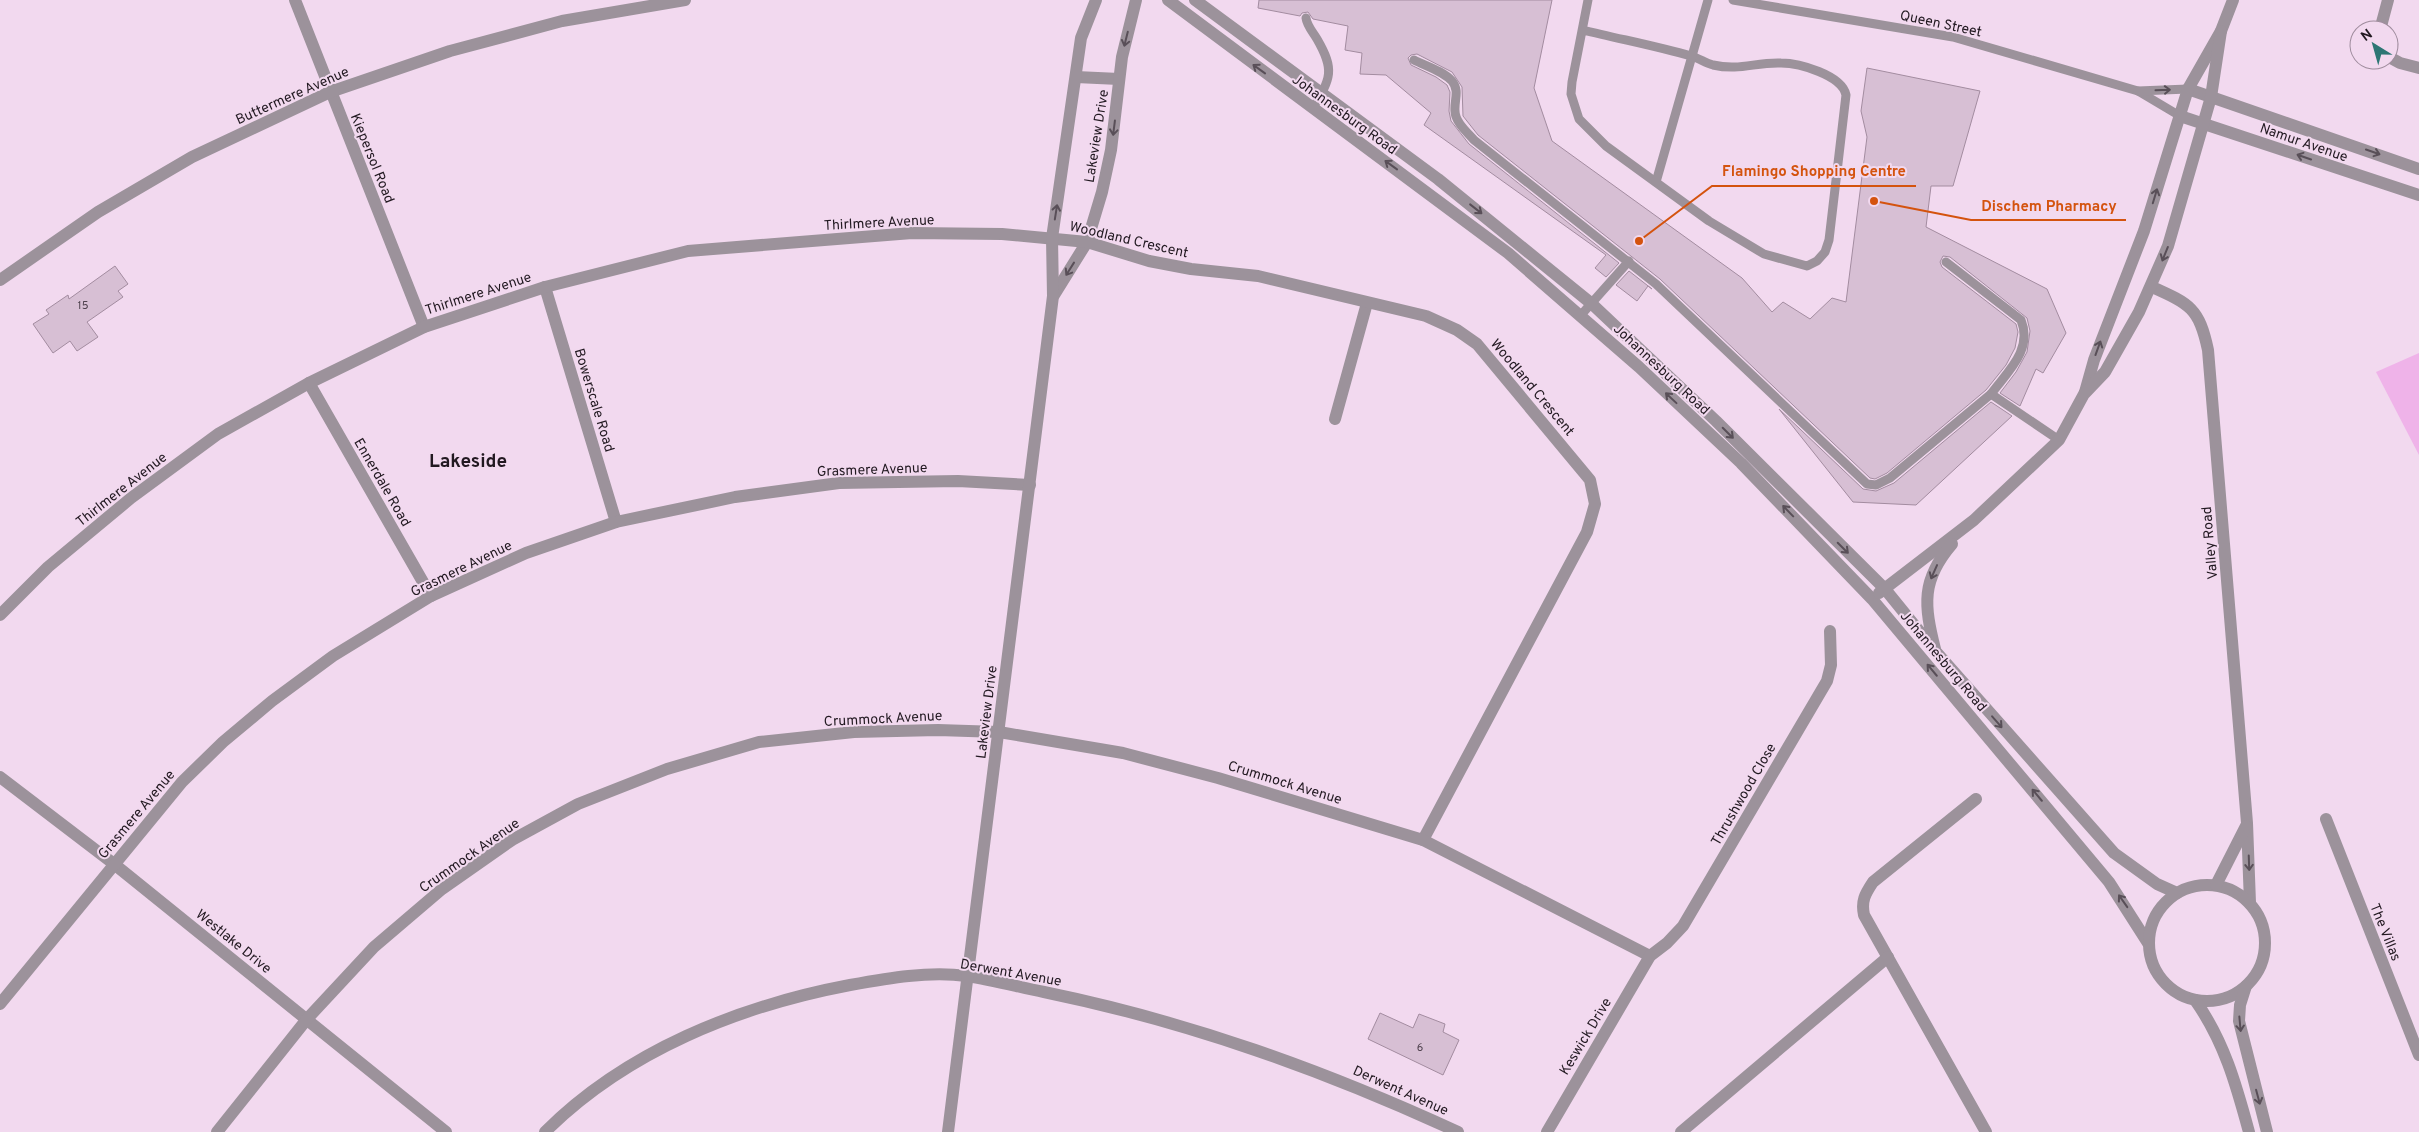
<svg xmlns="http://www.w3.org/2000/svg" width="2419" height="1132" font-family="Overpass,sans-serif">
<rect width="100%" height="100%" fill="#f2d9ef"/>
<polygon fill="#efb3e9" points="2419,353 2419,455 2376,372"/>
<g fill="#d7bfd4" stroke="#a38ca0">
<polygon points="1259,0 1552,0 1534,88 1552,141 1742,278 1772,312 1783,302 1810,319 1832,298 1846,302 1867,137 1861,111 1867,68 1980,91 1953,186 1931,186 1926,227 2047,289 2066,333 2043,373 2036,369 2020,406 2000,393 2016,372 2027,352 2030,331 2027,318 1950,257 1943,256 1940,262 1942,267 2016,324 2018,332 2015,348 2006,365 1986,390 1887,473 1875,479 1870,478 1660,279 1478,135 1463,116 1462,87 1452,72 1417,54 1411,55 1408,58 1411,65 1436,77 1447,85 1450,92 1449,111 1451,121 1469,144 1619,263 1606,277 1595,268 1606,255 1424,125 1431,113 1386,75 1360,74 1362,53 1345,50 1348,26 1313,19 1308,12 1302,13 1300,16 1258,8"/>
<polygon points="115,266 128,284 118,291 123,297 87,322 98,337 77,351 70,341 53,353 33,324 49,314 46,310 68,295 69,299"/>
<polygon points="1629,271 1652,289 1648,286 1637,301 1616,285"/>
<polygon points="1991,402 2012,416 1916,505 1853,502 1779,409 1863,489 1876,491 1894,483"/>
<polygon points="1380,1013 1413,1028 1419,1014 1445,1024 1443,1032 1459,1040 1443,1075 1368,1039"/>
</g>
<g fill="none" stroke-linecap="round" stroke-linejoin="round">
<g stroke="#9c929b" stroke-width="9">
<polyline points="1733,0 1953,37 2138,91 2180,116"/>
<path d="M1306,18C1307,26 1313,32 1317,39C1335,70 1331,78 1313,108"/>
<path d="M1583,30C1619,39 1656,46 1691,56C1699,58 1705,63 1713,65C1740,71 1755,62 1781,63C1799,63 1842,75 1846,95L1829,240L1825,252L1817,261L1807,266L1764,254L1709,221L1606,146L1579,119L1571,94L1572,82L1588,0"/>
<path d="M1414,60C1426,66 1443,71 1452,81C1460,91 1454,100 1455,111C1455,122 1467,132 1474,140L1656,284L1867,484L1876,485L1890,478L1991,394"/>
<polyline points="2138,91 2188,89"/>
<polyline points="1656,182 1708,0"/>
<path d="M1946,262L2021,320C2033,350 2008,371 1991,394L2059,440"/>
<polyline points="1581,315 1629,261"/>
</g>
<g stroke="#9c929b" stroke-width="12">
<polyline points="295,0 424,327"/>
<polyline points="2380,30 2388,0"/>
<polyline points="2389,57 2400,63 2419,68"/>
<polyline points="1076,77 1119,79"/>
<polyline points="2188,89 2419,169"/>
<polyline points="2180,116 2419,195"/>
<polyline points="0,280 98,212 192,157 330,92 450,51 562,21 685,0"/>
<polyline points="545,287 616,522"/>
<polyline points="1054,295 1087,242 1102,192 1111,150 1122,57 1136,0"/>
<polyline points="309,383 431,596"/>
<polyline points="1335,419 1367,303"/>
<polyline points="0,615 48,567 131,498 218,434 309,383 424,327 545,287 688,251 912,233 1002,234 1087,242 1149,261 1191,269 1258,276 1426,316 1457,330 1477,344 1590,480 1595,504 1587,532 1423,840"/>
<polyline points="0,777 114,864 446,1132"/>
<path d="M1976,799L1873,882C1865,894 1861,901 1864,915L1986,1132"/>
<polyline points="2326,819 2419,1055"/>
<polyline points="0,1004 182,782 223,742 272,701 333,656 431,596 526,553 616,522 735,497 839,483 958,481 1030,485"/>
<polyline points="217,1132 307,1019 374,947 442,889 512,840 578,804 667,769 759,742 854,732 938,730 999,732 1123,753 1218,778 1423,840 1650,956"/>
<path d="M545,1132C626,1051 739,1006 850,985C889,978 928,971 967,976C993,980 1019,987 1044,992C1190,1022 1323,1070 1458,1132"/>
<polyline points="948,1132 1053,296 1052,238 1081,38 1096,0"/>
<polyline points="1547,1132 1650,956 1667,943 1683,926 1827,681 1831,665 1830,631"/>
<polyline points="1681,1132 1888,957"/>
</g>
<g stroke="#9c929b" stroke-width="12">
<polyline points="1168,0 1508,253 1639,367 1741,463 1872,599 2109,882 2148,943"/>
<polyline points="1195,0 1438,179 1592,304 1716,421 1885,589 1937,653 2114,853 2157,884 2177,893"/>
<path d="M2152,287C2190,304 2199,308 2208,350L2247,823L2250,903"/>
<polyline points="2085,392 2094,360 2144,231 2188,89 2221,31 2233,0"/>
<polyline points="1879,593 1974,520 2059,440 2084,394 2105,372 2139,312 2168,246 2211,97 2221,31"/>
<path d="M1935,649C1924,605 1921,580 1952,544"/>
<circle cx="2207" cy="943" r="58"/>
<polyline points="2216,885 2246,826"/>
<polyline points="2246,986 2240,1005 2239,1021 2267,1132"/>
<path d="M2195,1000C2224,1041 2236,1084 2249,1132"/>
</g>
</g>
<defs><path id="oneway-shaft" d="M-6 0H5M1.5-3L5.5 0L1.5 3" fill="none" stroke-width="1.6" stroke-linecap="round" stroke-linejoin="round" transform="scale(1.25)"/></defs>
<g stroke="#594f58">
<use href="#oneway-shaft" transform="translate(1126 39) rotate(104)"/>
<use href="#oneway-shaft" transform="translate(1259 69) rotate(-144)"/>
<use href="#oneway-shaft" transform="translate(2163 90) rotate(-2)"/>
<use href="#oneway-shaft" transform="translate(1114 128) rotate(97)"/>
<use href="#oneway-shaft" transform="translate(2373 152) rotate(19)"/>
<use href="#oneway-shaft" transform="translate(2304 157) rotate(-161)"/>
<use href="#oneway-shaft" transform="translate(1391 165) rotate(-144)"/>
<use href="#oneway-shaft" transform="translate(2155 196) rotate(-73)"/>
<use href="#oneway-shaft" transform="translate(1476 209) rotate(38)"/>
<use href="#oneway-shaft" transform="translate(1056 212) rotate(-81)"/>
<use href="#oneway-shaft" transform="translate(2165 254) rotate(112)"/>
<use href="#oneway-shaft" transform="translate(1070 269) rotate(122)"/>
<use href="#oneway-shaft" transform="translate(2098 348) rotate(-70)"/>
<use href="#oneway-shaft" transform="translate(1671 398) rotate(-137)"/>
<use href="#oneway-shaft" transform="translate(1728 433) rotate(45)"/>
<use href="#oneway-shaft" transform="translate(1788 511) rotate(-134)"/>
<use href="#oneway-shaft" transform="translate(1843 548) rotate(45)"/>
<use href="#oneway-shaft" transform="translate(1934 572) rotate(114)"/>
<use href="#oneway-shaft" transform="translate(1932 670) rotate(-130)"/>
<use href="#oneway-shaft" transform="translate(1997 722) rotate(49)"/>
<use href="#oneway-shaft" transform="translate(2037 795) rotate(-130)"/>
<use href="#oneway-shaft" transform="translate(2249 863) rotate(88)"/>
<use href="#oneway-shaft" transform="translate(2123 901) rotate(-125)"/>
<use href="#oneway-shaft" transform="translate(2240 1024) rotate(85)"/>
<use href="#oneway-shaft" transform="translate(2258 1097) rotate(75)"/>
</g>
<g text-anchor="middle" stroke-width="4" stroke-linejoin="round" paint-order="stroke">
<g font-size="11" fill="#4f424e">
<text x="83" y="309">15</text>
<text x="1420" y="1051">6</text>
</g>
<g font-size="14" fill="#221921" stroke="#f2d9ef">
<text transform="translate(1941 23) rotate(12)" y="5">Queen Street</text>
<text transform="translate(292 95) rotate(-24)" y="5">Buttermere Avenue</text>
<text transform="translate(1345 114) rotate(36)" y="5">Johannesburg Road</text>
<text transform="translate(1096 136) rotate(-81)" y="5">Lakeview Drive</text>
<text transform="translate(2304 142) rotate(19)" y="5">Namur Avenue</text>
<text transform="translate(373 158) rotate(68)" y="5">Kiepersol Road</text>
<text transform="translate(879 222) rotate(-3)" y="5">Thirlmere Avenue</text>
<text transform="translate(1129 239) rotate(13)" y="5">Woodland Crescent</text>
<text transform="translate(478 293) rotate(-18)" y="5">Thirlmere Avenue</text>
<text transform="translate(1662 369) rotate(43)" y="5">Johannesburg Road</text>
<text transform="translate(1533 387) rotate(50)" y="5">Woodland Crescent</text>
<text transform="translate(595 400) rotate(73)" y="5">Bowerscale Road</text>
<text transform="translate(872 469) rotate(-2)" y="5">Grasmere Avenue</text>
<text transform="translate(383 482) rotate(60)" y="5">Ennerdale Road</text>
<text transform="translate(121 489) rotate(-38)" y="5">Thirlmere Avenue</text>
<text transform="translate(2209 543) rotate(-95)" y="5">Valley Road</text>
<text transform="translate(461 568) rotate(-26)" y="5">Grasmere Avenue</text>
<text transform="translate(1944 661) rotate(50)" y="5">Johannesburg Road</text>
<text transform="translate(986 712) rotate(-83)" y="5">Lakeview Drive</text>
<text transform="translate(883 718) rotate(-3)" y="5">Crummock Avenue</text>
<text transform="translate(1285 782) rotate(17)" y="5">Crummock Avenue</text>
<text transform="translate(1743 794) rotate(-60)" y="5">Thrushwood Close</text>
<text transform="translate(136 814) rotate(-50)" y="5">Grasmere Avenue</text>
<text transform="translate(469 855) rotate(-35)" y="5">Crummock Avenue</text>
<text transform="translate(2386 932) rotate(68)" y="5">The Villas</text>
<text transform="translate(234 941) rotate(39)" y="5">Westlake Drive</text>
<text transform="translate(1011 972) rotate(10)" y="5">Derwent Avenue</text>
<text transform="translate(1585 1036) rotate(-59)" y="5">Keswick Drive</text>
<text transform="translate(1401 1090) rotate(24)" y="5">Derwent Avenue</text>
</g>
<g font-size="19" font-weight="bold" fill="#221921" stroke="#f2d9ef">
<text x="468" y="467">Lakeside</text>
</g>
</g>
<path fill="none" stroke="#d4530e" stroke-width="2" d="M1639 241L1712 186H1916M1874 201L1971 220H2126"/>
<g fill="#d4530e" stroke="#f2d9ef" stroke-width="2">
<circle cx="1639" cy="241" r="5"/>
<circle cx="1874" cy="201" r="5"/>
</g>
<g font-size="15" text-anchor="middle" font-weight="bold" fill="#d4530e" stroke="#f2d9ef" stroke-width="4" stroke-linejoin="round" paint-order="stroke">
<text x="1814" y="176">Flamingo Shopping Centre</text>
<text x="2049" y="211">Dischem Pharmacy</text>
</g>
<g transform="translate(2374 45) rotate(323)"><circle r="24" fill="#f2d9ef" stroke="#9f8c9d"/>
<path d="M0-4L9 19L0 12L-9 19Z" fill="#2d7674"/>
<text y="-8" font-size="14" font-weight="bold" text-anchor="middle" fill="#221921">N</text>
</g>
</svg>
